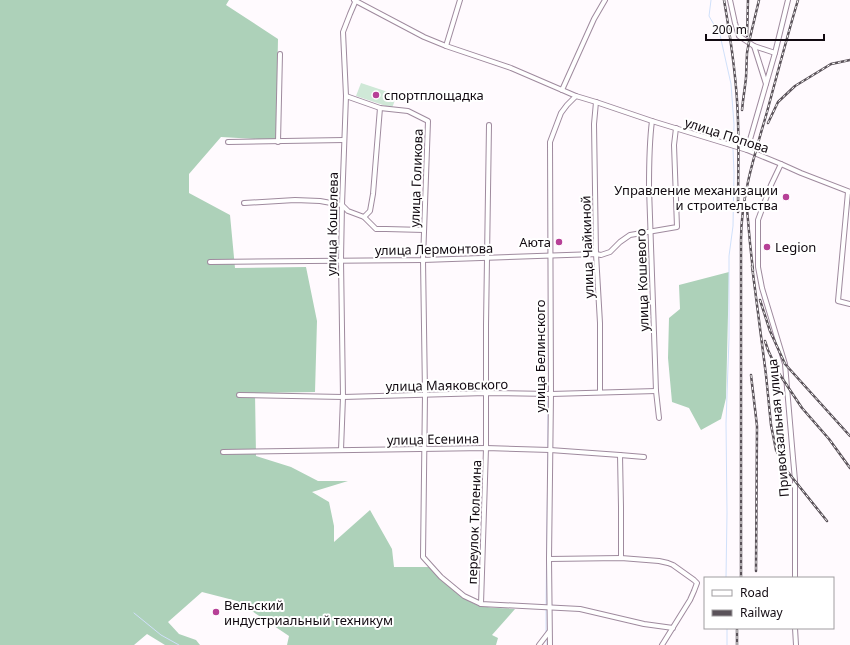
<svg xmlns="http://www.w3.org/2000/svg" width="850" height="645" font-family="'Noto Sans',sans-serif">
<rect width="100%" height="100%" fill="#fffafe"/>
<polygon fill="#cfe8d7" points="361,83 397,95 392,108 356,96"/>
<g fill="#add1b9">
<path d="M0,0H229L226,5L278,39L276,140L221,137L189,174V193L230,215L235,268L306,267L317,321L315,392L255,393L256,456L291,467L318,481H348L312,492L329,502L334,526V542L370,510L392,549L394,567H429C442,580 463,601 481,606C490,608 505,608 515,609L492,635L498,638L496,645H287L289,636L237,601L202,592L168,622L179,634L196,640L200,645H165L147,634L134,645H0Z"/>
<polygon points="729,272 726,398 721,419 701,430 689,408 672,402 668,358 669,318 680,309 679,285"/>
</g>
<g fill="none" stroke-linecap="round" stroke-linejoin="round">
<g stroke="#d0e0fa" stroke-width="1">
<polyline points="711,0 709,16 720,35 731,84 734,125 733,145"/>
<polyline points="548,449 548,401"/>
<polyline points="726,578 727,513 726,423 729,338 729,256 733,226 734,173 733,148"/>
<polyline points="546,607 548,452"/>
<polyline points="546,610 546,632"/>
<polyline points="134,613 161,635 179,645"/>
<polyline points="727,628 727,645"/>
<polyline points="547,638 547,645"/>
</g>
<g stroke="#9f8a9e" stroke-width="6">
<g id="minor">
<polyline points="354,0 424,37 446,46 511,68 576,96"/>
<polyline points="730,0 735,23 739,36 754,46 775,53"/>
<polyline points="446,46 460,0"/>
<polyline points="754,46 766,84"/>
<polyline points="562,90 594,19 605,0"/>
<polyline points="346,96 380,108 408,111 428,121 423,260 425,394 423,557 441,577 464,596 481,604 580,609 644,624 673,628"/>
<polyline points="596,102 594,124 596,254 600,323 600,392"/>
<path d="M652,121C649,144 649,165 649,188L656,391L659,418"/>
<polyline points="228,142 344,140"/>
<polyline points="278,142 280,54"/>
<polyline points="747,150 775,53 788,0"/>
<polyline points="781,164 771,185 758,220 758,267 762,288 785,364 793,458 795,480 795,578"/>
<polyline points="848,192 838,301 850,304"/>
<polyline points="244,203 295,200 320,201 342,205 348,211 364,217 376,229 386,229 424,230"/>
<polyline points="364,217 370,211 373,194 380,108"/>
<polyline points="210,262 423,260 596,254 601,255 610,252 620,242 630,235 677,227 674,145 676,128"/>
<polyline points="239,395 343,397 486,393 551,394 656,391"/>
<polyline points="341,450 343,397 341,260 342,205 346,96 343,32 350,14 356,0"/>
<polyline points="223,452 486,448 550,450 620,455 644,457"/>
<polyline points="620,455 621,507 621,558"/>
<polyline points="549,559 621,558 659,561 668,563 673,565 694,580 697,583 694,591 690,600 662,645"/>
<polyline points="481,604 486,448 486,325 489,125"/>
<polyline points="795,628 796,645"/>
<polyline points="539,645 549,632"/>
<polyline points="550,645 549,559 551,394 550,142 561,113 567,105 576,96 596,102 652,121 747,150 781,164 801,173 850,192"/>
</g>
</g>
<use href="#minor" stroke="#fff" stroke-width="4"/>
<g stroke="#5a5259" stroke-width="2.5">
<g id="rail">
<path d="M724,0C731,40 737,80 738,121C739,151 738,182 738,212"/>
<polyline points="747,36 748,0"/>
<polyline points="742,110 743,101 746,78 747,53 749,42 759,0"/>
<polyline points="768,123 778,102 795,86 831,64 850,60"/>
<polyline points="747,209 750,243 753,271"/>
<polyline points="752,266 766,375 771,425 776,450 787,471 827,521"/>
<polyline points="760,300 770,331 785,364 850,436"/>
<polyline points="765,341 768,350 778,372 802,408 829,439 850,468"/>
<polyline points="751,375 757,426 756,571"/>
<path d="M741,578V240C741,196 755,154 767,112C777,75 787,37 798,0"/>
<polyline points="737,645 737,628"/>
</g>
</g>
<use href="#rail" stroke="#fff" stroke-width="1" stroke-dasharray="3" stroke-linecap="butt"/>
</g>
<g fill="#b74097" stroke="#fff" stroke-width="1.5">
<circle cx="376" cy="95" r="4"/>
<circle cx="786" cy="197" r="4"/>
<circle cx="559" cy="242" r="4"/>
<circle cx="767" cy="247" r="4"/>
<circle cx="216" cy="612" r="4"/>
</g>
<g text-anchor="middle" stroke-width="4" stroke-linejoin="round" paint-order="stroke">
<g font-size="13" fill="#120a11" stroke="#fff" text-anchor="start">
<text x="384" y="100">спортплощадка</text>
<text x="778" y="195" text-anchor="end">Управление механизации<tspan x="778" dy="15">и строительства</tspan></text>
<text x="551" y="247" text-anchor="end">Аюта</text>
<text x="775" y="252">Legion</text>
<text x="224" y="610">Вельский<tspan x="224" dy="15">индустриальный техникум</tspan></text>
</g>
<g font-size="13" fill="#120a11" stroke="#fff">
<text transform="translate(727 135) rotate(18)" y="5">улица Попова</text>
<text transform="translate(416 178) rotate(-88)" y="5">улица Голикова</text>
<text transform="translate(332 224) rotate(-89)" y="5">улица Кошелева</text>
<text transform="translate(587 247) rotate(-92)" y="5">улица Чайкиной</text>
<text transform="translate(434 249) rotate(-1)" y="5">улица Лермонтова</text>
<text transform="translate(642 280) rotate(-92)" y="5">улица Кошевого</text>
<text transform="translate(540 356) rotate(-90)" y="5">улица Белинского</text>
<text transform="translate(447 385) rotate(-1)" y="5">улица Маяковского</text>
<text transform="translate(778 428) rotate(-95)" y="5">Привокзальная улица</text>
<text transform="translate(433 439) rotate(-1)" y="5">улица Есенина</text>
<text transform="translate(474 522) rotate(-88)" y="5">переулок Тюленина</text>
</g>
</g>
<rect x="704" y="577" width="130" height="52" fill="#ffffff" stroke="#a09da0"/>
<rect x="712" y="590" width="20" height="6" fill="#ffffff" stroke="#a09da0"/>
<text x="740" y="597" font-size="12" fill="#120a11">Road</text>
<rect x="712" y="610" width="20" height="6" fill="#5a5259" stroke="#a09da0"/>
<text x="740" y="617" font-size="12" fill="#120a11">Railway</text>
<path d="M706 34v6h118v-6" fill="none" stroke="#120a11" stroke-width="2"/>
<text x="712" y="34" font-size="12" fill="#120a11" stroke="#ffffff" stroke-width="3" paint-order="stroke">200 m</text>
</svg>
